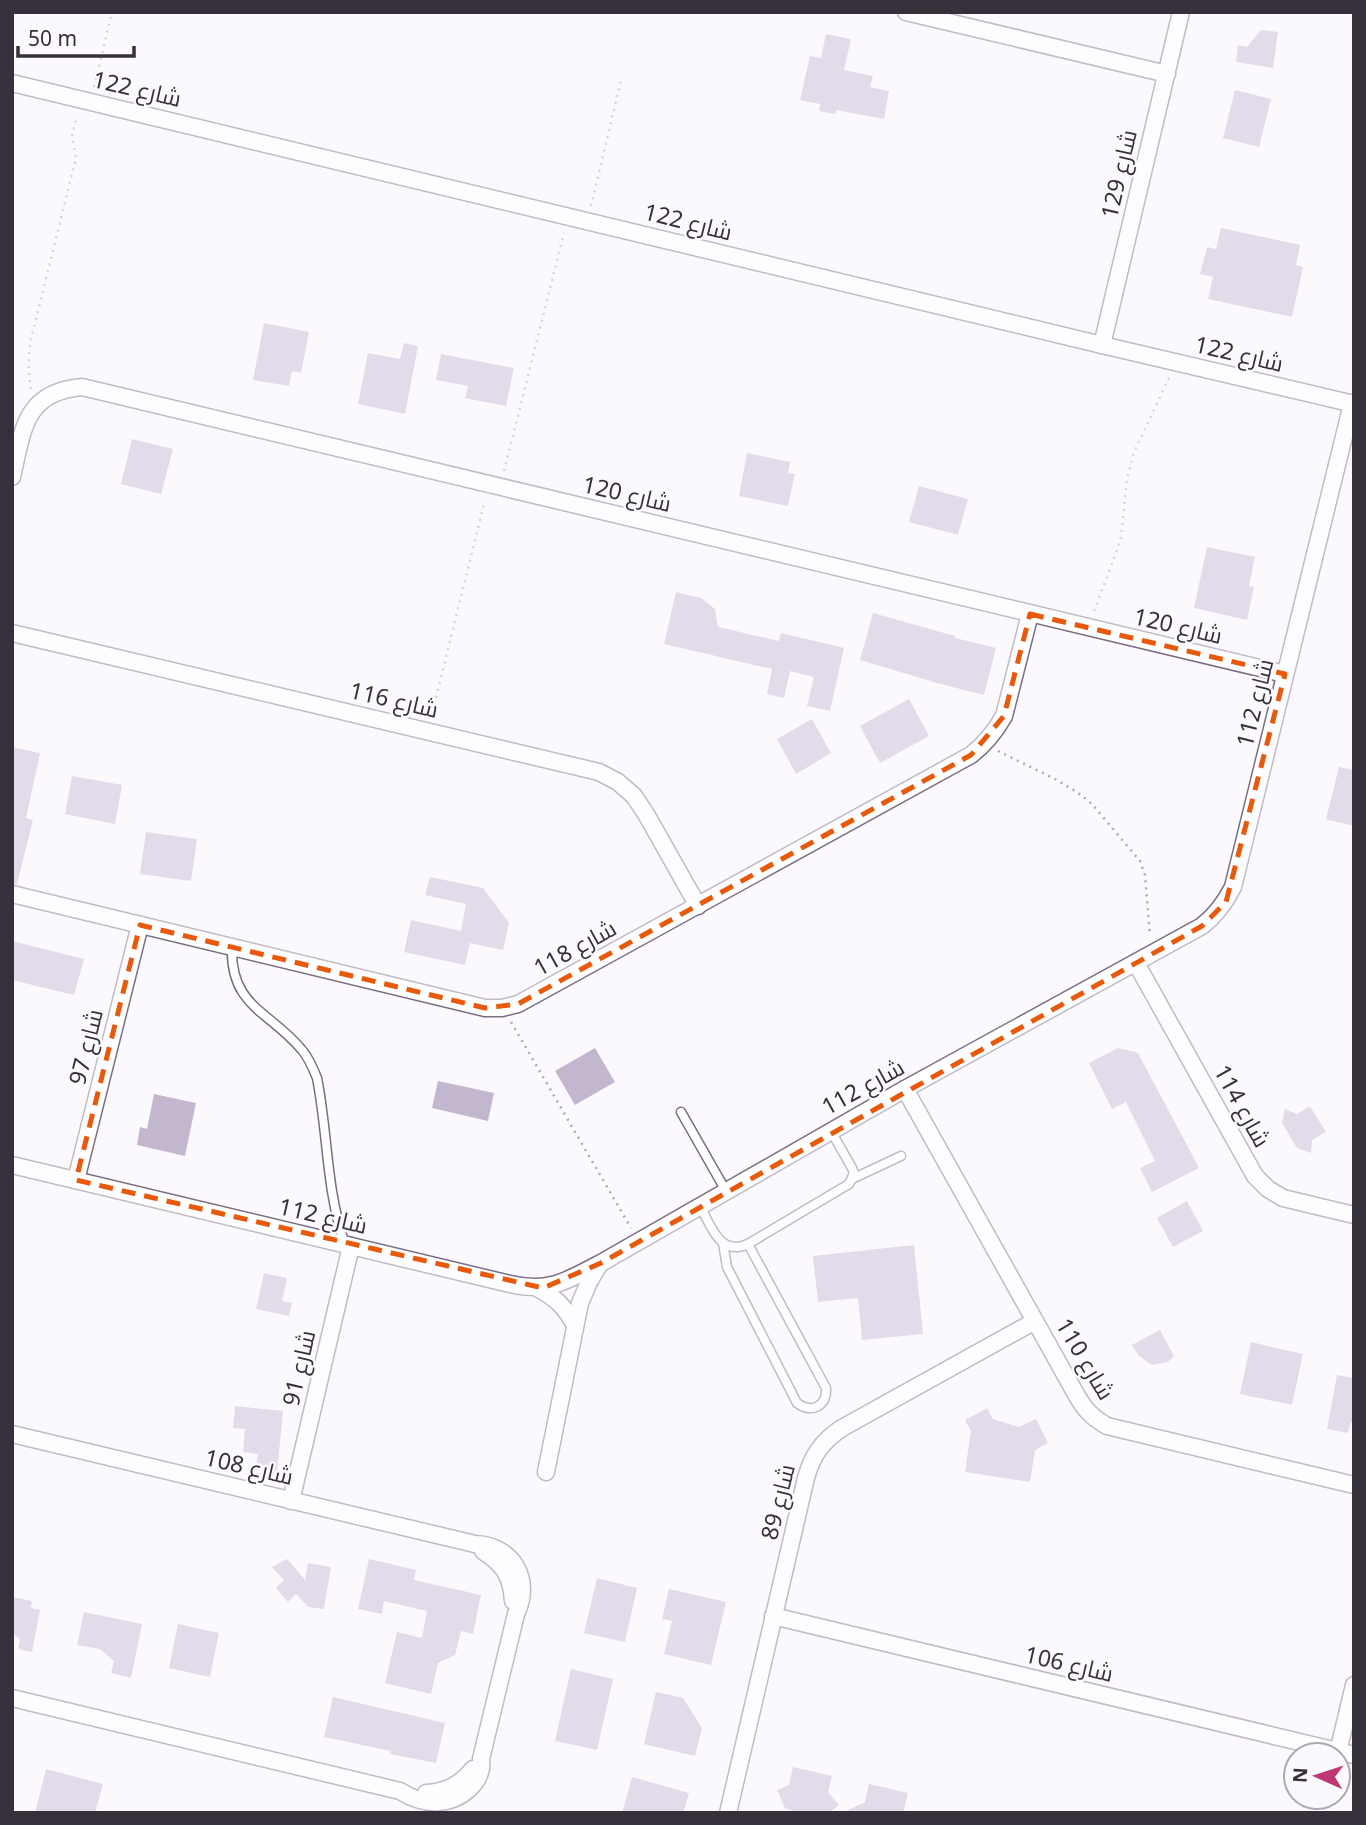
<svg xmlns="http://www.w3.org/2000/svg" width="1366" height="1825" font-family="'Noto Sans',Cairo,sans-serif">
<rect width="100%" height="100%" fill="#fbf9fe"/>
<g fill="#c3b7d0">
<polygon points="1261,30 1278,32 1273,68 1236,62 1238,45 1247,47"/>
<polygon points="826,34 851,39 844,70 873,76 870,87 889,91 884,119 836,110 835,114 819,111 820,104 800,100 810,56 821,58"/>
<polygon points="1235,90 1271,99 1259,147 1223,138"/>
<polygon points="1221,228 1300,245 1296,265 1303,267 1292,317 1208,299 1213,277 1200,274 1207,247 1216,249"/>
<polygon points="264,323 309,332 301,373 292,371 289,386 253,380"/>
<polygon points="404,343 418,346 405,414 358,404 368,353 400,359"/>
<polygon points="441,354 514,368 506,406 465,398 468,386 436,380"/>
<polygon points="132,439 173,449 161,494 121,484"/>
<polygon points="747,453 790,462 788,473 795,474 788,506 739,496"/>
<polygon points="919,486 968,499 958,535 909,522"/>
<polygon points="1207,547 1255,557 1249,586 1254,587 1247,620 1194,608"/>
<polygon points="676,592 701,598 715,609 718,627 779,641 781,633 844,648 830,711 807,706 814,677 790,671 784,698 767,694 772,669 664,644"/>
<polygon points="873,613 955,636 955,638 996,648 984,695 937,683 860,660"/>
<polygon points="909,699 929,736 880,763 860,726"/>
<polygon points="812,719 831,753 796,774 777,739"/>
<polygon points="12,747 40,753 26,818 33,820 17,884 12,884"/>
<polygon points="1339,767 1354,770 1354,826 1326,819"/>
<polygon points="72,776 122,785 115,824 65,814"/>
<polygon points="146,832 197,839 191,881 140,874"/>
<polygon points="430,877 483,888 509,923 503,950 470,943 465,965 404,952 411,920 461,931 466,904 425,895"/>
<polygon points="12,941 84,959 74,995 12,980"/>
<polygon points="595,1048 615,1082 575,1105 555,1071"/>
<polygon points="1118,1048 1138,1053 1199,1168 1152,1192 1140,1168 1155,1161 1126,1102 1112,1109 1089,1063"/>
<polygon points="438,1081 494,1093 488,1121 432,1108"/>
<polygon points="154,1094 196,1103 185,1156 137,1145 140,1127 147,1129"/>
<polygon points="1310,1106 1326,1132 1312,1140 1311,1153 1297,1148 1282,1123 1285,1109 1297,1114"/>
<polygon points="1187,1201 1203,1231 1173,1247 1157,1218"/>
<polygon points="914,1245 923,1334 862,1340 858,1298 818,1302 813,1256"/>
<polygon points="264,1273 287,1278 282,1301 292,1303 289,1316 256,1309"/>
<polygon points="1160,1330 1174,1356 1168,1362 1152,1365 1139,1356 1132,1345"/>
<polygon points="1251,1342 1303,1354 1292,1405 1240,1394"/>
<polygon points="1337,1375 1354,1378 1354,1422 1351,1422 1348,1433 1327,1429"/>
<polygon points="235,1406 283,1411 277,1472 256,1470 258,1454 243,1452 245,1429 233,1428"/>
<polygon points="987,1408 993,1419 1019,1427 1036,1419 1048,1443 1035,1450 1030,1482 965,1472 971,1431 965,1420"/>
<polygon points="287,1559 305,1580 308,1563 331,1567 324,1609 308,1607 296,1594 288,1602 276,1588 284,1580 272,1567"/>
<polygon points="369,1559 416,1570 414,1580 481,1595 473,1634 461,1631 455,1655 438,1663 431,1694 385,1683 397,1632 422,1638 427,1611 384,1601 382,1614 358,1609"/>
<polygon points="597,1578 637,1588 625,1642 584,1633"/>
<polygon points="669,1589 726,1602 711,1665 664,1654 672,1621 662,1619"/>
<polygon points="12,1597 32,1601 31,1608 40,1610 32,1652 18,1649 20,1639 12,1633"/>
<polygon points="84,1612 142,1624 131,1678 111,1673 114,1661 100,1649 77,1645"/>
<polygon points="178,1624 219,1633 210,1677 169,1668"/>
<polygon points="571,1669 613,1679 597,1750 555,1741"/>
<polygon points="656,1692 683,1698 702,1728 695,1756 644,1744"/>
<polygon points="333,1697 445,1723 436,1763 390,1754 391,1751 324,1737"/>
<polygon points="793,1767 832,1776 828,1792 839,1805 829,1813 800,1813 785,1808 777,1790 789,1785"/>
<polygon points="46,1769 103,1784 95,1813 35,1813"/>
<polygon points="632,1777 689,1793 683,1813 622,1813"/>
<polygon points="869,1784 908,1793 903,1813 842,1813 865,1802"/>
</g>
<g fill="none" stroke-linecap="round" stroke-linejoin="round">
<g stroke="#7a6e85" stroke-width="11">
<g id="lane">
<path d="M232,947C230,1007 270,1011 302,1050C309,1058 313,1068 317,1078C328,1133 326,1191 345,1244"/>
<polyline points="681,1112 726,1191"/>
<polyline points="852,1179 901,1156"/>
<path d="M700,1206C711,1226 720,1257 748,1244L849,1184L854,1173L852,1168L831,1131"/>
<path d="M723,1243L727,1267L797,1403C812,1414 827,1406 826,1388L748,1244"/>
</g>
</g>
<g stroke="#7a6e85" stroke-width="19">
<g id="street">
<polyline points="906,12 1167,74"/>
<polyline points="12,83 1102,345 1354,404"/>
<polyline points="1102,345 1181,12"/>
<path d="M12,477C23,430 24,392 82,387L1285,674"/>
<polyline points="12,633 599,772 618,782 634,796 646,814 698,906"/>
<path d="M12,894L485,1008H502L518,1004L971,755C985,744 995,732 1004,716L1030,614"/>
<polyline points="1136,963 1255,1176 1268,1189 1283,1198 1354,1215"/>
<path d="M905,1089L1077,1396C1085,1410 1093,1418 1107,1426L1354,1485"/>
<path d="M12,1165L510,1284C550,1293 566,1281 601,1263L905,1089L1202,926C1216,915 1225,903 1233,887L1352,404"/>
<polyline points="76,1180 140,925"/>
<path d="M537,1288C555,1297 565,1307 575,1325"/>
<path d="M12,1434L475,1544C512,1545 533,1579 516,1614L481,1759C484,1783 460,1801 438,1802C425,1803 411,1798 400,1791L12,1698"/>
<polyline points="546,1472 580,1303 589,1282 599,1265"/>
<polyline points="291,1501 351,1246"/>
<path d="M483,1551C504,1565 511,1575 513,1601"/>
<polyline points="773,1616 1354,1755"/>
<polyline points="1338,1752 1354,1685"/>
<path d="M426,1793C446,1792 460,1785 473,1769"/>
<path d="M728,1813L806,1478C812,1456 822,1441 842,1428L1035,1321"/>
</g>
</g>
<g stroke="#ada9b0" stroke-width="2.5" stroke-dasharray="2 5" stroke-linecap="butt">
<polyline points="94,87 112,12"/>
<polyline points="591,206 621,80"/>
<path d="M31,389C28,372 28,356 31,339L76,158L72,136L77,116"/>
<polyline points="504,471 564,233"/>
<polyline points="1094,611 1115,556 1121,537 1127,479 1134,452 1170,376"/>
<polyline points="431,718 485,500"/>
<polyline points="998,751 1055,779 1077,792 1092,804 1140,861 1145,875 1150,936"/>
<polyline points="511,1022 631,1228"/>
</g>
<use href="#lane" stroke="#fff" stroke-width="8"/>
<use href="#street" stroke="#fff" stroke-width="16"/>
</g>
<path d="M0 0H1366V1825H0ZM1030,614L1285,674L1226,902L1202,926L601,1263L543,1288L76,1180L140,925L485,1008L518,1004L971,755L1004,716Z" fill="#fbf9fe" fill-opacity=".55" fill-rule="evenodd"/>
<path fill="none" stroke="#e8590c" stroke-width="5" stroke-dasharray="14 9" stroke-linejoin="round" d="M1030,614L1285,674L1226,902L1202,926L601,1263L543,1288L76,1180L140,925L485,1008L518,1004L971,755L1004,716Z"/>
<g text-anchor="middle" stroke-width="5" stroke-linejoin="round" paint-order="stroke">
<g font-size="23" fill="#35303a" stroke="#fbf9fe">
<text transform="translate(137 89) rotate(13)" y="8">شارع 122</text>
<text transform="translate(1119 174) rotate(-77)" y="8">شارع 129</text>
<text transform="translate(688 222) rotate(14)" y="8">شارع 122</text>
<text transform="translate(1239 354) rotate(13)" y="8">شارع 122</text>
<text transform="translate(627 494) rotate(13)" y="8">شارع 120</text>
<text transform="translate(1178 626) rotate(13)" y="8">شارع 120</text>
<text transform="translate(394 700) rotate(13)" y="8">شارع 116</text>
<text transform="translate(1255 703) rotate(-76)" y="8">شارع 112</text>
<text transform="translate(575 948) rotate(-29)" y="8">شارع 118</text>
<text transform="translate(86 1047) rotate(-76)" y="8">شارع 97</text>
<text transform="translate(863 1087) rotate(-29)" y="8">شارع 112</text>
<text transform="translate(1242 1106) rotate(61)" y="8">شارع 114</text>
<text transform="translate(323 1216) rotate(13)" y="8">شارع 112</text>
<text transform="translate(1085 1359) rotate(59)" y="8">شارع 110</text>
<text transform="translate(299 1368) rotate(-77)" y="8">شارع 91</text>
<text transform="translate(249 1467) rotate(13)" y="8">شارع 108</text>
<text transform="translate(778 1502) rotate(-76)" y="8">شارع 89</text>
<text transform="translate(1069 1664) rotate(13)" y="8">شارع 106</text>
</g>
</g>
<rect width="1366" height="1825" fill="none" stroke="#35303a" stroke-width="28"/>
<g transform="translate(1317 1776) rotate(273)"><circle r="33" fill="#fbf9fe" stroke="#aca9b0" stroke-width="2"/>
<path d="M0-5L12 26L0 18L-12 26Z" fill="#bf3773"/>
<text y="-10" font-size="19" font-weight="bold" text-anchor="middle" fill="#35303a">N</text>
</g>
<path d="M18 46v10h116v-10" fill="none" stroke="#35303a" stroke-width="3.5"/>
<text x="28" y="46" font-size="21" fill="#35303a" stroke="#fbf9fe" stroke-width="5" paint-order="stroke">50 m</text>
</svg>
